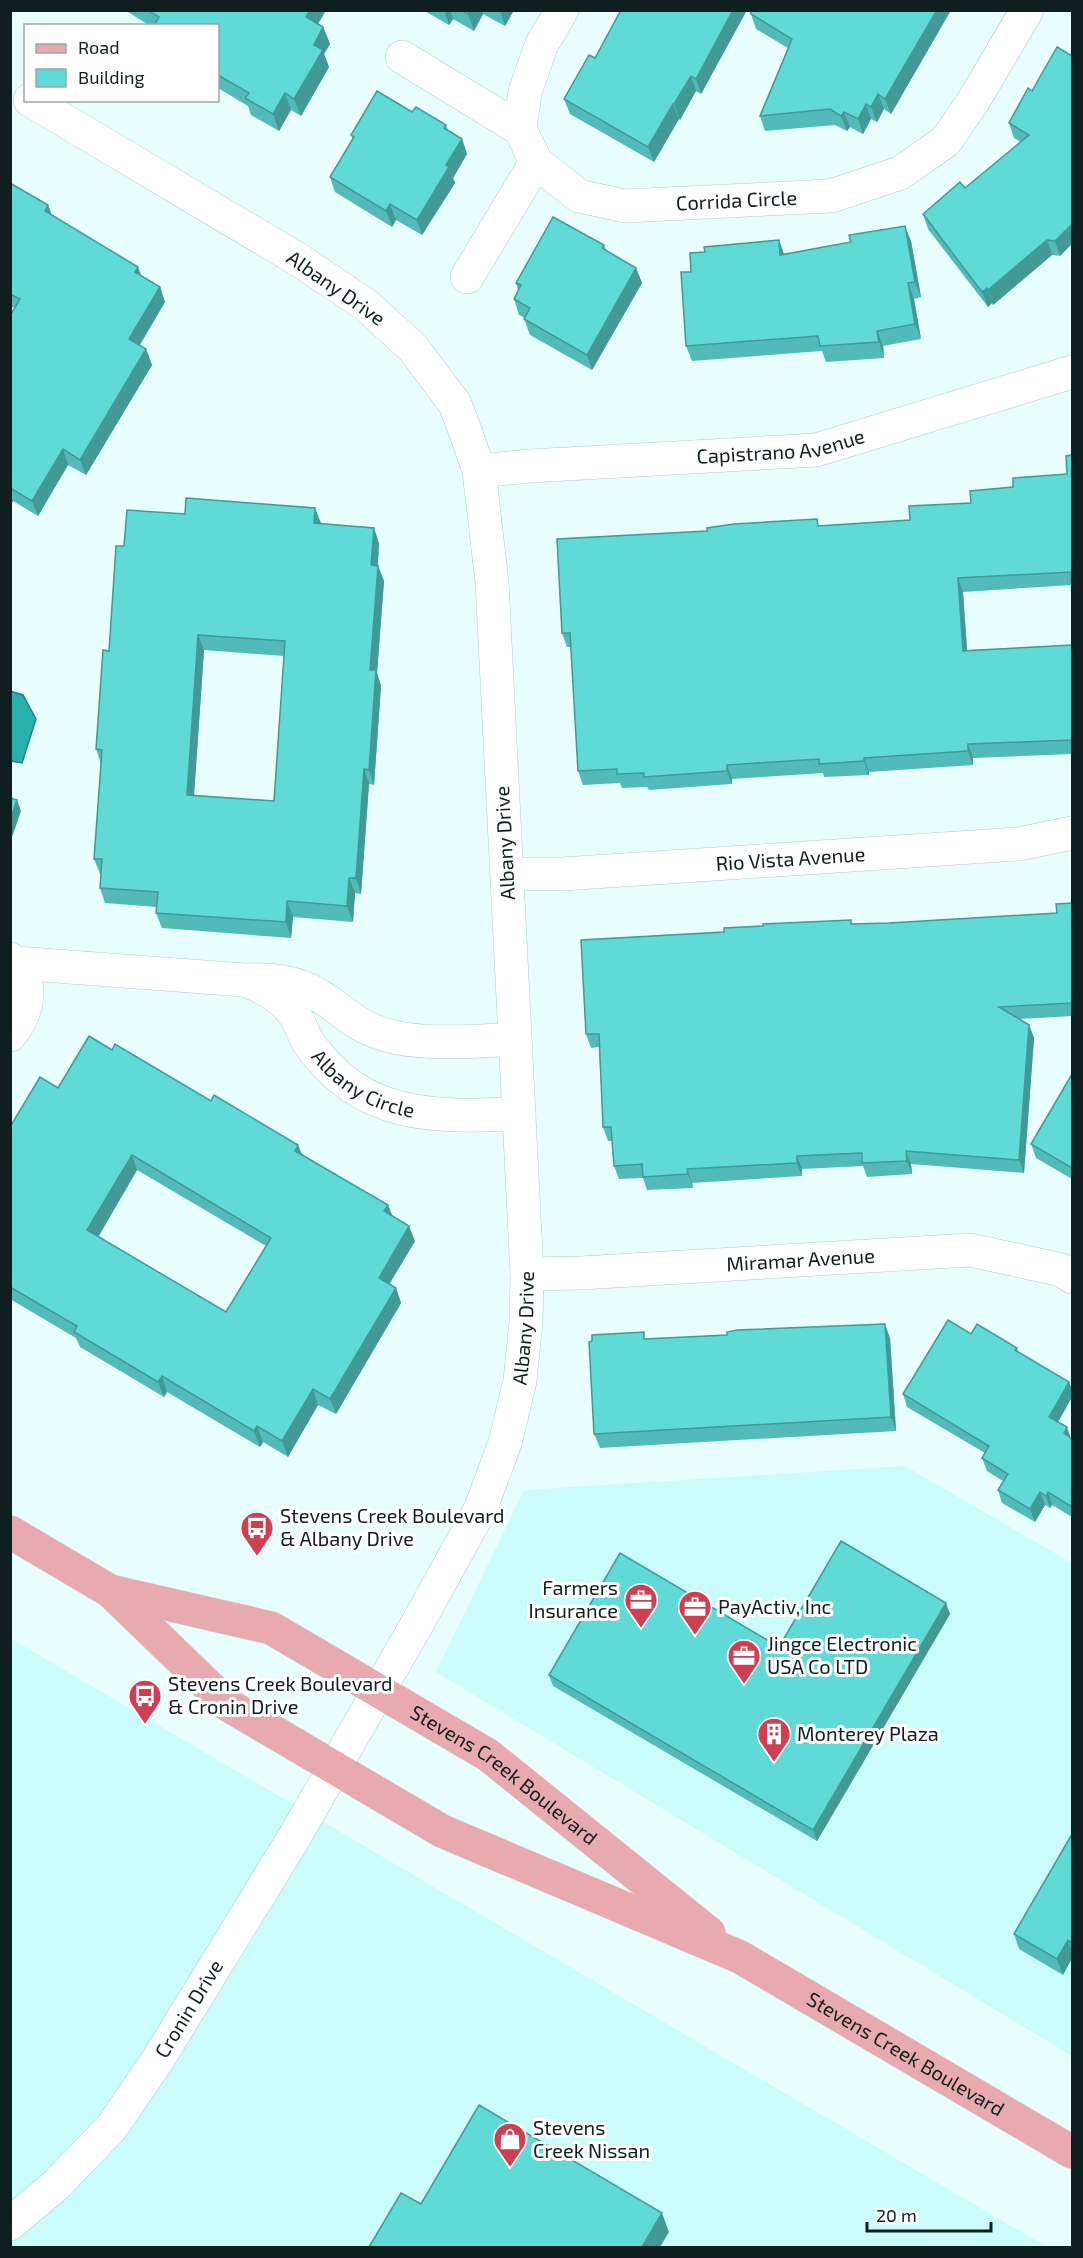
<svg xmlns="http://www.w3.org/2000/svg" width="1083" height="2258" font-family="'Exo 2',sans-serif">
<rect width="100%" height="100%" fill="#e7fefd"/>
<g fill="#c9fcfa">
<polygon points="905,1466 1072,1563 1072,2056 436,1672 524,1490"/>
<polygon points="10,1638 1011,2226 1048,2247 11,2247"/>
</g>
<polygon fill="#29b0ae" stroke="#218483" stroke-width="1.5" points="10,691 23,695 36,719 22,763 11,761"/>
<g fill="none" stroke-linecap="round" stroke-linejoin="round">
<g stroke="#a6cecc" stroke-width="34">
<g id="minor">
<path id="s1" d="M562,10L541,46L525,92L520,129L536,162L579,196L625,206L831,196L900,173L946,141L974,100L1027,10"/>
<polyline points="402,57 520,129"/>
<polyline points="467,277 536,162"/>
<path id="s2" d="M479,471L530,466L816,450L1072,372"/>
<path id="s3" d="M507,874H562L1019,844L1072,833"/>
<path d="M10,959C37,980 28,1013 10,1035"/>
<path d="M16,963L244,980C271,979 297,981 320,996C338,1007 353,1023 374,1031C418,1048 469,1040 515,1040"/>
<path id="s4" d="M249,982C266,988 286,1000 296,1017C301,1026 304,1036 310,1045C364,1120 436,1117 519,1114"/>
<path id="s5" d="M527,1274L581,1273L970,1250L1062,1270L1072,1277"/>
</g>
</g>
<g stroke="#a6cecc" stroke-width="34">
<g id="tertiary">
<path id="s6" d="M10,2224L56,2185L111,2128L157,2061L295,1836L416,1626L480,1510L505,1443L520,1381L526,1322L527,1274L492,582L479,471L467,436L455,404L413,348L366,305L299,260L30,100"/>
</g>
</g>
<g stroke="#d9dbdb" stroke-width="34">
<g id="primary">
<path id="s7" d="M10,1532L110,1591L228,1705L442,1831L740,1957L1072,2152"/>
<path id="s8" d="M110,1591L271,1628L488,1755L709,1933"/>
</g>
</g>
<use href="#minor" stroke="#fff" stroke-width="33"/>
<use href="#tertiary" stroke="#fff" stroke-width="33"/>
<use href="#primary" stroke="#e8aaaf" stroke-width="33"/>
</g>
<g fill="#52bbb9" fill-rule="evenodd">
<polygon points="125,10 326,10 318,24 323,27 330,44 324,54 329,67 301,116 291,110 279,131 251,115 248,106 218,88 218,26 150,26"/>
<polygon points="423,10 514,10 505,26 483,14 474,31 453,19 449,25"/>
<polygon points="747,10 701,94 696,91 680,120 679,119 654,162 570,114 564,99 595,58"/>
<polygon points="951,10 891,114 884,109 877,122 871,119 863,134 850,127 847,131 835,125 765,131 760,116 788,48 756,29 751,14"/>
<polygon points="1028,88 1060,256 1052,255 993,305 992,303 988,307 928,229 923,214 965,188 1021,142 1014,138 1009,123"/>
<polygon points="412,112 446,125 448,130 462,139 467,154 453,178 455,183 422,235 396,220 392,227 335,192 330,177 353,140 351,135"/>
<polygon points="10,183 48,205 52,216 141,276 160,287 165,302 140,345 146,349 152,365 86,475 68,465 38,516 13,501 10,506 10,316 15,308 10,306"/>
<polygon points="779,240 784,254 911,241 921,297 914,299 921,339 883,346 884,358 826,362 822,351 692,361 686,346 691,272 705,252"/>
<polygon points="604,245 606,250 636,268 642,283 592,370 530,335 524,319 525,318 519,315 514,299 518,290 516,283"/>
<polygon points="1067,474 1071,585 963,592 967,650 1072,645 1072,754 973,758 973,765 869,772 869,775 824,777 823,773 732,779 732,784 649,790 647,787 622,788 620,783 583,785 578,771 571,647 567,647 562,633 820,526 910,520 971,503 1013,487"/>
<path d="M321,524L379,543L378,566L384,581L377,673L381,686L374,785L369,784L361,894L355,893L353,922L293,917L291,938L162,928L156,913V907L105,903L100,888L101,874H100L94,859L101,764L96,749L124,546ZM204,650L284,656L274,801L194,795Z"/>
<polygon points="1072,903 1072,1016 1020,1019 1029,1025 1034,1038 1024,1173 911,1164 912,1174 867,1177 863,1166 802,1169 802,1176 692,1183 693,1188 647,1190 643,1178 619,1179 614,1166 612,1141 608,1141 603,1127 599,1047 591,1048 586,1034 853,924 889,923 1057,913"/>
<path d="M112,1050L298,1145L302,1154L388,1205L392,1215L415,1241L389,1284L396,1288L401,1303L336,1414L318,1405L288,1457L263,1442L260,1447L167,1392L164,1397L80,1347L76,1338L10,1299V1127L58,1088ZM137,1170L266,1246L226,1312L98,1237Z"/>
<polygon points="1072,1074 1072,1179 1036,1158 1031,1144"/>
<polygon points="971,1334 1017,1348 1018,1352 1069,1382 1072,1390 1072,1397 1058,1422 1072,1439 1072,1517 1052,1505 1050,1508 1045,1505 1035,1522 1002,1503 998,1490 1003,1481 987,1471 982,1458 985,1453 907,1407 903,1394"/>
<polygon points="890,1338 896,1431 600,1448 594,1434 646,1339"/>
<polygon points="950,1614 817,1841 553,1686 549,1675 779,1647"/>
<polygon points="1072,1834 1072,1958 1063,1975 1019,1949 1014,1934"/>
</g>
<g fill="#429996">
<polygon points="310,10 326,10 312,34 306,17"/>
<polygon points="444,10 450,10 453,19 449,25"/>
<polygon points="470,10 482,10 483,14 474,31 468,14"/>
<polygon points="500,10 514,10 505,26"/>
<polygon points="733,10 747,10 701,94 696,79"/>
<polygon points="937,10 951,10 891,114 885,99"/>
<polygon points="323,27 330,44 324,54 329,67 301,116 294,99 314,45"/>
<polygon points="691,76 696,91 680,120 674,104"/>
<polygon points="285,93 291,110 279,131 273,114"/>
<polygon points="878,94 884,109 877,122 871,107"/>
<polygon points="673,104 679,119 654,162 648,147"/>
<polygon points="866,104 871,119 863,134 858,119"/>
<polygon points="844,112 850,127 847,131 841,116"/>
<polygon points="462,139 467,154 453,178 455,183 422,235 417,220 446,165"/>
<polygon points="390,204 396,220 392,227 386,211"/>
<polygon points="48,205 54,221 45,211"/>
<polygon points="1072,224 1072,244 1060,256 1055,241"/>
<polygon points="905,226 911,241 921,297 915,282"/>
<polygon points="779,240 784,255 780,255"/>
<polygon points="1047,240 1052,255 993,305 988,290"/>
<polygon points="138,267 144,283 135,272"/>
<polygon points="636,268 642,283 592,370 587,355"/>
<polygon points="908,283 914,299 921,339 915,324"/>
<polygon points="160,287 165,302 134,354 129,339"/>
<polygon points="987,288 992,303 988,307 982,292"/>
<polygon points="877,331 883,346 884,358 879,342"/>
<polygon points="146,349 152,365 86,475 80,460"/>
<polygon points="63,449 68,465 38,516 32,501"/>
<polygon points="10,494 13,501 10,506"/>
<polygon points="315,508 321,523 320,539 314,523"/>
<polygon points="374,528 379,543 377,574 378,566 384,581 377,673 381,686 374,785 369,770 371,565"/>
<polygon points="958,578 963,592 968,664 963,651"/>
<polygon points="198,635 204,650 193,810 187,795"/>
<polygon points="968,744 973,758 973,765 968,751"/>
<polygon points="864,758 869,772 869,775 864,761"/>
<polygon points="727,765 732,779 732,784 727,771"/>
<polygon points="364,769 369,784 361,894 356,878"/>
<polygon points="17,800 21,811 10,843 10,820"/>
<polygon points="349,878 355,893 353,922 347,906"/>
<polygon points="287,901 293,917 291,938 286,922"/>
<polygon points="1029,1025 1034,1038 1024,1173 1019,1160"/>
<polygon points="298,1145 304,1161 295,1151"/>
<polygon points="906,1151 911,1164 912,1174 907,1161"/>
<polygon points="132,1155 137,1170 93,1246 87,1230"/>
<polygon points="797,1156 802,1169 802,1176 797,1163"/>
<polygon points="687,1169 692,1183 693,1188 688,1174"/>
<polygon points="388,1205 394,1221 384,1211"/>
<polygon points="409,1226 415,1241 384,1293 379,1278"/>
<polygon points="396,1288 401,1303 336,1414 330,1399"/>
<polygon points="885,1324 890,1338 896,1431 891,1417"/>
<polygon points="162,1376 167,1392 164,1397 158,1382"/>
<polygon points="1069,1382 1072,1390 1072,1397 1054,1429 1049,1417"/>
<polygon points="313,1389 318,1405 288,1457 282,1441"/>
<polygon points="257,1426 263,1442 260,1447 254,1431"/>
<polygon points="1067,1427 1071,1439 1064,1433"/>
<polygon points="1040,1492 1045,1505 1035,1522 1030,1509"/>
<polygon points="1048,1492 1052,1505 1050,1508 1046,1496"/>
<polygon points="946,1603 950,1614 817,1841 813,1830"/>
<polygon points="1068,1940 1072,1952 1072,1958 1063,1975 1057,1959"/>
<polygon points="662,2213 669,2232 660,2247 642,2247"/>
</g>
<g fill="#5fdad7" stroke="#429996" stroke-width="1.5" fill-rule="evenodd">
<polygon points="147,10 310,10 306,17 323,27 314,45 323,50 294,99 285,93 273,114 245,98 249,93 218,75 218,26 154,26 159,17"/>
<polygon points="461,10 470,10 468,14"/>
<polygon points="621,10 733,10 696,79 691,76 674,104 673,104 648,147 564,99 589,55 595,58"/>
<polygon points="750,10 937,10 885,99 878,94 871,107 866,104 858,119 844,112 841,116 830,109 760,116 792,39 751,14"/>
<polygon points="1057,47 1072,56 1072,224 1055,241 1047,240 988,290 987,288 982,292 923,214 960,182 965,188 1029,135 1009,123 1028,88 1032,91"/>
<polygon points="377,91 412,112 416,107 446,125 444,128 462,139 446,165 449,167 417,220 390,204 386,211 330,177 354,137 351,135"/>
<polygon points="10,183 48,205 45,211 138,267 135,272 160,287 129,339 146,349 80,460 63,449 32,501 10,488 10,316 20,299 10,294"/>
<polygon points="553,217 604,245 602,248 636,268 587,355 524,319 530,308 514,299 521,285 516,283"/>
<polygon points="905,226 915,282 908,283 915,324 877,331 879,342 820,346 818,336 686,346 681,272 691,272 690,253 705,252 704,247 779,240 780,255 851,242 849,235"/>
<polygon points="1072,455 1072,601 1071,572 958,578 963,651 1072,645 1072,740 968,744 968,751 864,758 864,761 819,764 819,759 727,765 727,771 644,777 644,773 617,774 617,769 578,771 570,633 562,633 557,539 707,531 707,528 734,524 817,519 818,526 910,520 909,506 971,503 970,491 1013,487 1013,478 1067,474 1066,456"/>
<path d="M186,498L315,508L314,523L374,528L371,565L378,566L370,670H376L369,770L364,769L356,878H349L347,906L287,901L286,922L156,913L158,892L100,888L102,859H94L102,750L96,749L103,650L109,651L116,546H124L127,510L185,514ZM198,635L285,641L274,801L187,795Z"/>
<polygon points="10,798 17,800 10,820"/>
<polygon points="1072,903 1072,1003 999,1007 1029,1025 1019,1160 906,1151 907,1161 862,1163 862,1153 797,1156 797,1163 687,1169 688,1174 643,1177 642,1164 614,1166 611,1127 603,1127 599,1034 586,1034 581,940 724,932 724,928 763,926 763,924 851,920 851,924 889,923 1057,913 1056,904"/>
<path d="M89,1036L112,1050L115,1044L211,1101L214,1095L298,1145L295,1151L388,1205L384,1211L409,1226L379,1278L396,1288L330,1399L313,1389L282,1441L257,1426L254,1431L162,1376L158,1382L74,1332L77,1326L10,1287V1127L40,1077L58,1088ZM132,1155L271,1238L226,1312L87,1230Z"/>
<polygon points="1072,1074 1072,1168 1031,1144"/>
<polygon points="948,1320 971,1334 977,1324 1017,1348 1015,1350 1069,1382 1049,1417 1067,1427 1064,1433 1072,1439 1072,1507 1048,1492 1046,1496 1040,1492 1030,1509 998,1490 1008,1474 982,1458 989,1446 903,1394"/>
<polygon points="885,1324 891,1417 594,1434 589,1342 592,1341 592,1335 644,1332 644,1339 727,1335 727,1332 737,1330"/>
<polygon points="841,1541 946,1603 813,1830 549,1675 620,1553 779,1647"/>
<polygon points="1072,1834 1072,1943 1068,1940 1057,1959 1014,1934"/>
<polygon points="479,2105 662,2213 642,2247 369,2247 401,2193 421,2204"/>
</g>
<defs>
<g id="bus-pin" transform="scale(1.725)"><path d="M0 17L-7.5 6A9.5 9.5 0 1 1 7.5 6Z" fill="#cf3f52" stroke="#fff"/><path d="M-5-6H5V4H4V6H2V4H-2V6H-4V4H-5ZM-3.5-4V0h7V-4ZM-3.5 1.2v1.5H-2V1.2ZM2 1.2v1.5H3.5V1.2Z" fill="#fff"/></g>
<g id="office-pin" transform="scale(1.725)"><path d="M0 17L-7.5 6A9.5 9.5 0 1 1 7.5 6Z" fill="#cf3f52" stroke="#fff"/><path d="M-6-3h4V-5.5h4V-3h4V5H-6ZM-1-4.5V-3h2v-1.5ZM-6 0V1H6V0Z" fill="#fff"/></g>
<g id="building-pin" transform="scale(1.725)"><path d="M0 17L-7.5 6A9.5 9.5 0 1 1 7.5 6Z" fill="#cf3f52" stroke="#fff"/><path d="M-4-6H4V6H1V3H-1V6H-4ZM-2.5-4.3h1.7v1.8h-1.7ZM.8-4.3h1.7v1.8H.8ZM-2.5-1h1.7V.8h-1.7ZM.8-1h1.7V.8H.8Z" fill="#fff"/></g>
<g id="shop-pin" transform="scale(1.725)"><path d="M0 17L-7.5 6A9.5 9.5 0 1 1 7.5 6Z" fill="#cf3f52" stroke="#fff"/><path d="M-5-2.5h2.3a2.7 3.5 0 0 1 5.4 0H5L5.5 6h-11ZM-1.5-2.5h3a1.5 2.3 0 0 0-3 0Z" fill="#fff"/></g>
</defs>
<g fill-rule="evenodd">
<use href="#bus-pin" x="257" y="1528"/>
<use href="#office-pin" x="641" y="1600"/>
<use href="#office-pin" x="695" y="1607"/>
<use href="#office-pin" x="744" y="1656"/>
<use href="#bus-pin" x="145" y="1696"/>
<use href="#building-pin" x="774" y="1734"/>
<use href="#shop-pin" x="510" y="2139"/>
</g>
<g text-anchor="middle" stroke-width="6" stroke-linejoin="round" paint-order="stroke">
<g font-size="20" fill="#0f1e1e" stroke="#fff">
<text dy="7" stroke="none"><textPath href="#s1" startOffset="378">Corrida Circle</textPath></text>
<text transform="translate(336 288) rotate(35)" y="7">Albany Drive</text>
<text dy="7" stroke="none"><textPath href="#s2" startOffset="303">Capistrano Avenue</textPath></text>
<text transform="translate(505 843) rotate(-93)" y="7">Albany Drive</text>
<text dy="7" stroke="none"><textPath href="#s3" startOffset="284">Rio Vista Avenue</textPath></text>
<text dy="7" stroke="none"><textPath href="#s4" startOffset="159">Albany Circle</textPath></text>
<text dy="7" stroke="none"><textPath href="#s5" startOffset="274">Miramar Avenue</textPath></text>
<text dy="7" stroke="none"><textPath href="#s6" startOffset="1048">Albany Drive</textPath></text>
<text dy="7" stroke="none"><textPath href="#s8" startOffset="441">Stevens Creek Boulevard</textPath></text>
<text dy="7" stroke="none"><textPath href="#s6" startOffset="282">Cronin Drive</textPath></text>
<text dy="7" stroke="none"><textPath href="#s7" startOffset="1044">Stevens Creek Boulevard</textPath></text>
</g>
<g font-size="20" fill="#0f1e1e" stroke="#fff" text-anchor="start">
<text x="280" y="1523">Stevens Creek Boulevard<tspan x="280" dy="23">&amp; Albany Drive</tspan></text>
<text x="618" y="1595" text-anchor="end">Farmers<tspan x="618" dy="23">Insurance</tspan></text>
<text x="718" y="1614">PayActiv, Inc</text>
<text x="767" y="1651">Jingce Electronic<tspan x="767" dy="23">USA Co LTD</tspan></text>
<text x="168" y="1691">Stevens Creek Boulevard<tspan x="168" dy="23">&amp; Cronin Drive</tspan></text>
<text x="797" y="1741">Monterey Plaza</text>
<text x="533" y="2135">Stevens<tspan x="533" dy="23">Creek Nissan</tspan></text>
</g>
</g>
<rect width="1083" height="2258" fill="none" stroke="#0f1e1e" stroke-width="24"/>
<rect x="24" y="24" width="195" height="78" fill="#ffffff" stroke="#9fa5a5" stroke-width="1.5"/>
<rect x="36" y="44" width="30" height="9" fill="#e8aaaf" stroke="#9fa5a5" stroke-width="1.5"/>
<text x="78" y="54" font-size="18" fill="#0f1e1e">Road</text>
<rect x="36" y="69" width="30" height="18" fill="#5fdad7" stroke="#9fa5a5" stroke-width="1.5"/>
<text x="78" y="84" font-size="18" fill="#0f1e1e">Building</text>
<path d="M867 2222v9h124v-9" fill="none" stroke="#0f1e1e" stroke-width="3"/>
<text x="876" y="2222" font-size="18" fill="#0f1e1e" stroke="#ffffff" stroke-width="4.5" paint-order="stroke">20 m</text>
</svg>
